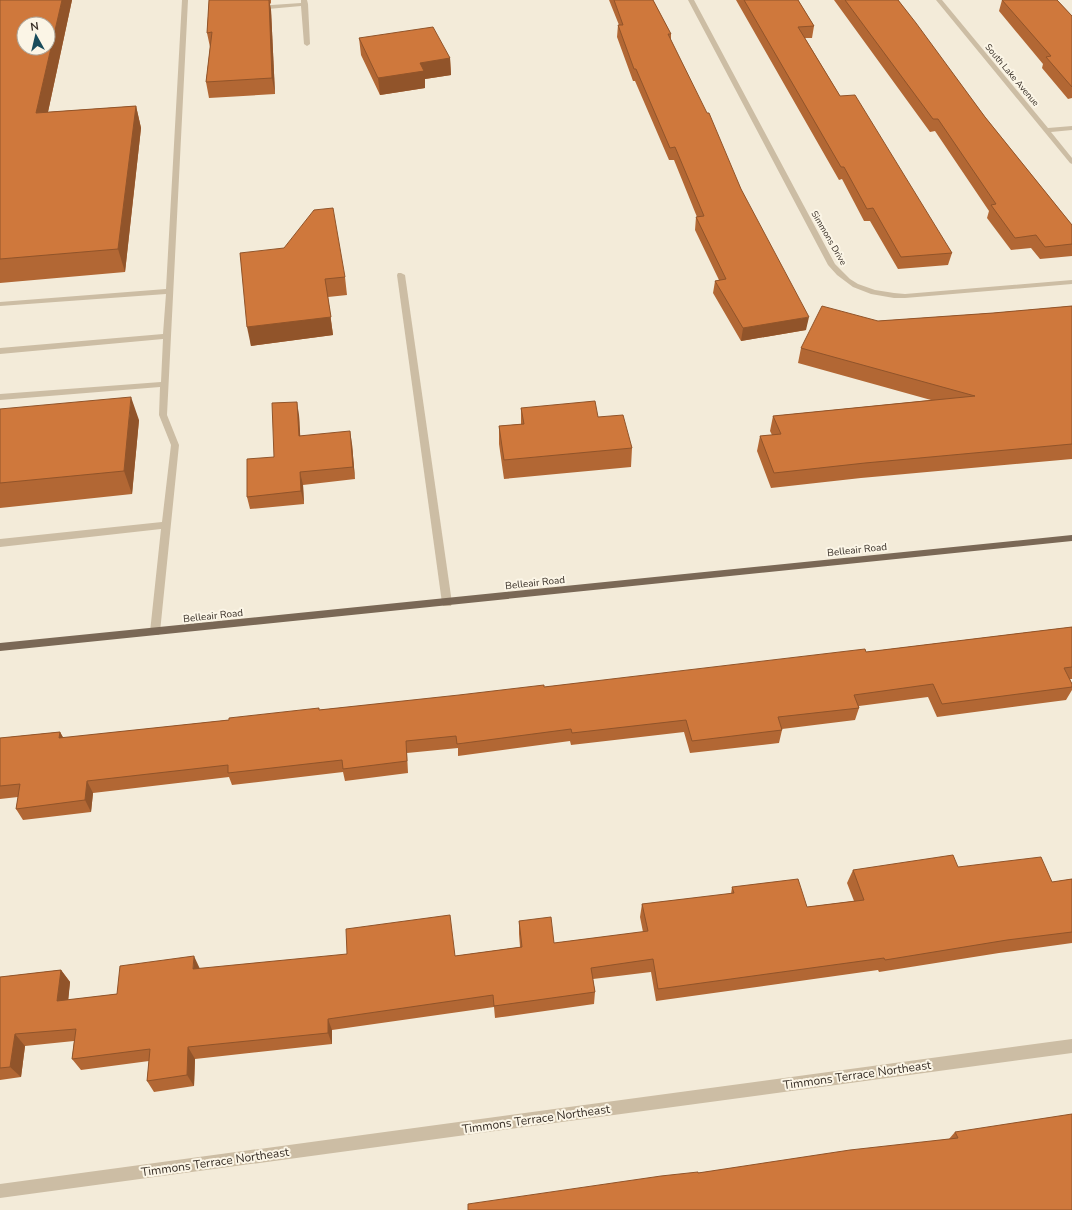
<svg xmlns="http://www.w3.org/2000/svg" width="1072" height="1210" font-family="'Nunito Sans',sans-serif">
<rect width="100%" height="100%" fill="#f3ebd9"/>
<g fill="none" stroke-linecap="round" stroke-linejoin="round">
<g fill="#ccbda4" fill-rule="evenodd">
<polygon points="182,0 188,0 167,415 179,445 160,632 159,635 151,635 150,632 161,529 0,547 0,539 162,522 171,445 159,415 160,387 0,400 0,394 161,382 163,339 0,354 0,348 163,334 166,294 0,306 0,302 166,289"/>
<polygon points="301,0 307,0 308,4 310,44 307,46 304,44 301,6 257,10 254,8 257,6 301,3"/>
<polygon points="688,0 694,0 835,264 850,279 858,284 875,290 894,293 905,294 1072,280 1072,284 905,298 894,298 871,294 853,287 837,275 828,265"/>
<polygon points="936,0 942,0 1048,128 1072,126 1072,130 1051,132 1072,158 1072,164 1070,163"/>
<polygon points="398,273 401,273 405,275 452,603 451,606 443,606 442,603 397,275"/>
<polygon points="1072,1039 1072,1053 0,1198 0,1184"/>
</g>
<polygon fill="#7a6856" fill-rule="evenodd" points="1072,535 1072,541 0,651 0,643"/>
</g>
<g fill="#b26734">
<polygon points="0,0 72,0 48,112 136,106 141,128 125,272 0,283"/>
<polygon points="209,0 271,0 271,3 270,4 271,10 275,94 209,98 206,82 210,47 207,33"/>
<polygon points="609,0 653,0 671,34 671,40 741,189 806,330 741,341 713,293 715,281 719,280 695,230 696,217 697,217 674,160 669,160 635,81 633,81 617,37 618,25 619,25"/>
<polygon points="736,0 798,0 814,26 812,38 805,38 840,96 952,253 948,265 898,269 870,221 864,221 842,179 839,180"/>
<polygon points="834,0 898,0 985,117 1072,225 1072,256 1040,259 1031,248 1011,250 987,218 989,211 935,131 930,132"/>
<polygon points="1002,0 1057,0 1072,16 1072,98 1068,99 1042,68 1043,64 999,11"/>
<polygon points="359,38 450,58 451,75 425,79 425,88 380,95 361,55"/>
<polygon points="240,253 345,277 347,295 328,297 333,335 251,346"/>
<polygon points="1072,306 1072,459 861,478 771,488 757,451 760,436 772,435 770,431 773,416 931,400 798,363 801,348 878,321 993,313"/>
<polygon points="521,408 598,417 632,448 631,467 504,479 499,444 499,426 521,424"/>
<polygon points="0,409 139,420 132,494 0,508"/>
<polygon points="299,415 300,436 352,444 355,479 303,485 304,504 250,509 247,497 274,457"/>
<polygon points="1072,627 1072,679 1070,679 1072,684 1072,690 1066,700 937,717 928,697 859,706 859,708 855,720 782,729 782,730 779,743 690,753 684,732 571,745 570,741 458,756 458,748 407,753 408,773 345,781 343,772 232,785 229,777 93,793 91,812 23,820 16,809 18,797 0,799 0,738 60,732 63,738 319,710 544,687 866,652"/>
<polygon points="958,867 1052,882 1072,879 1072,943 999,953 879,972 878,970 656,1001 651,972 593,979 595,992 594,1004 495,1018 494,1007 332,1030 332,1044 195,1059 194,1086 154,1092 147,1081 149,1061 81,1070 72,1059 74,1041 25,1046 21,1077 0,1080 0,977 61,970 70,982 68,1000 117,994 200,969 455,956 520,947 519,934 519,921 554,943 643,932 640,917 642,904 731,894 732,887 807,907 854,901 847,883 853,870"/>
<polygon points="955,1132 1072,1210 698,1173 949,1139"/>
</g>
<g fill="#91542a">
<polygon points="62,0 72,0 43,135 36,113"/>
<polygon points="269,0 271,10 275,94 272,78"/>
<polygon points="450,58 451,75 425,79 425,88 380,95 378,78 420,63"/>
<polygon points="136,106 141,128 125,272 118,249"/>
<polygon points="325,279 333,335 251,346 247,327"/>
<polygon points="809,317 806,330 741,341 743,328"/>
<polygon points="131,397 139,420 132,494 124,471"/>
<polygon points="297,402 299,415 301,449 299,436"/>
<polygon points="350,431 352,444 355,479 353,467"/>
<polygon points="300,472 303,485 304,504 301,491"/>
<polygon points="60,732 67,744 59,738"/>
<polygon points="87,781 93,793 91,812 85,800"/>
<polygon points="194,956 200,969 193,969"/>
<polygon points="61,970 70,982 67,1013 57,1001"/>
<polygon points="328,1019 332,1030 332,1044 328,1033"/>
<polygon points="15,1034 25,1046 21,1077 10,1067"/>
<polygon points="188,1047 195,1059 194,1086 187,1075"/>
</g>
<g fill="#cf783c" stroke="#91542a" fill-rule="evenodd">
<path d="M0,0H62L36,113L136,106L118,249L0,259ZM24,24H48V48H24Z"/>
<polygon points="209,0 269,0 272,78 206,82 212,32 207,33"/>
<polygon points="614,0 653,0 671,34 668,34 707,113 709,113 741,189 809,317 743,328 715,281 726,279 696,217 704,216 675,147 670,148 636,69 634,69 618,25 623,25"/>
<polygon points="744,0 798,0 814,26 798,27 840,96 855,95 952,253 901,257 873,208 867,209 844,167 841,167"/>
<polygon points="845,0 898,0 916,23 985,117 1072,225 1072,244 1045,247 1036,235 1015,238 991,205 996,204 938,119 933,119"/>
<polygon points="1002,0 1057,0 1072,16 1072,87 1046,57 1051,56"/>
<polygon points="433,27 450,58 420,63 424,71 378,78 359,38"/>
<polygon points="333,208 345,277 325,279 331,317 247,327 240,253 284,248 314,210"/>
<polygon points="822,306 878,321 993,313 1072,306 1072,444 865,463 774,473 760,436 781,434 773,416 975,396 801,348"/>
<polygon points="131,397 124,471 0,483 0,409"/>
<polygon points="595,401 598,417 623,415 632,448 504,460 499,426 524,424 521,408"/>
<polygon points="297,402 299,436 350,431 353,467 300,472 301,491 247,497 247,459 274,457 272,403"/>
<polygon points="1072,627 1072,667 1064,668 1072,684 1072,687 942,704 933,684 854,695 859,708 778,717 782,730 692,741 686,720 572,733 571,729 457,744 456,736 406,741 407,761 343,769 342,760 228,773 228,765 87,781 85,800 16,809 20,784 0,786 0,738 60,732 59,738 229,720 229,718 319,708 319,710 459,695 544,685 544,687 865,649 866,652"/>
<polygon points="953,855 958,867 1041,857 1052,882 1072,879 1072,932 1007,940 885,960 884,958 658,989 653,959 591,968 595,992 494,1006 493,995 328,1019 328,1033 188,1047 187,1075 147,1081 150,1049 72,1059 76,1029 15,1034 10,1067 0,1068 0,977 61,970 57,1001 117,994 120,966 194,956 193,969 347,954 346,929 450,915 455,956 522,947 519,921 551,917 554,943 648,931 642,904 734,893 732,887 798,879 807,907 864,900 853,870"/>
<polygon points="1072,1114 1072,1210 468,1210 468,1204 661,1176 698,1172 698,1173 850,1150 958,1138 955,1132"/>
</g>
<g text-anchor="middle" stroke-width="4" stroke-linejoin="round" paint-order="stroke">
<g font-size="9" fill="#372e26" stroke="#fbf5e6">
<text transform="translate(1012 75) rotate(50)" y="3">South Lake Avenue</text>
<text transform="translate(829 238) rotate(60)" y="3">Simmons Drive</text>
</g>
<g font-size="10" fill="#372e26" stroke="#fbf5e6">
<text transform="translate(857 549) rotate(-6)" y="4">Belleair Road</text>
<text transform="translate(535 582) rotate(-6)" y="4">Belleair Road</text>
<text transform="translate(213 615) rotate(-6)" y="4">Belleair Road</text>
</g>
<g font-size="12" fill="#372e26" stroke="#fbf5e6">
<text transform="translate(857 1075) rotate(-8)" y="4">Timmons Terrace Northeast</text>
<text transform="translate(536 1119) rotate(-8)" y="4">Timmons Terrace Northeast</text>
<text transform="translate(215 1162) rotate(-8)" y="4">Timmons Terrace Northeast</text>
</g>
</g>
<g transform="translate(36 36) rotate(352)"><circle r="19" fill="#fbf5e6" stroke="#ada599"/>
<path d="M0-3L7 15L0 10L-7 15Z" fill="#194c5b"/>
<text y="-6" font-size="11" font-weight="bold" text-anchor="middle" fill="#372e26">N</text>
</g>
</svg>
